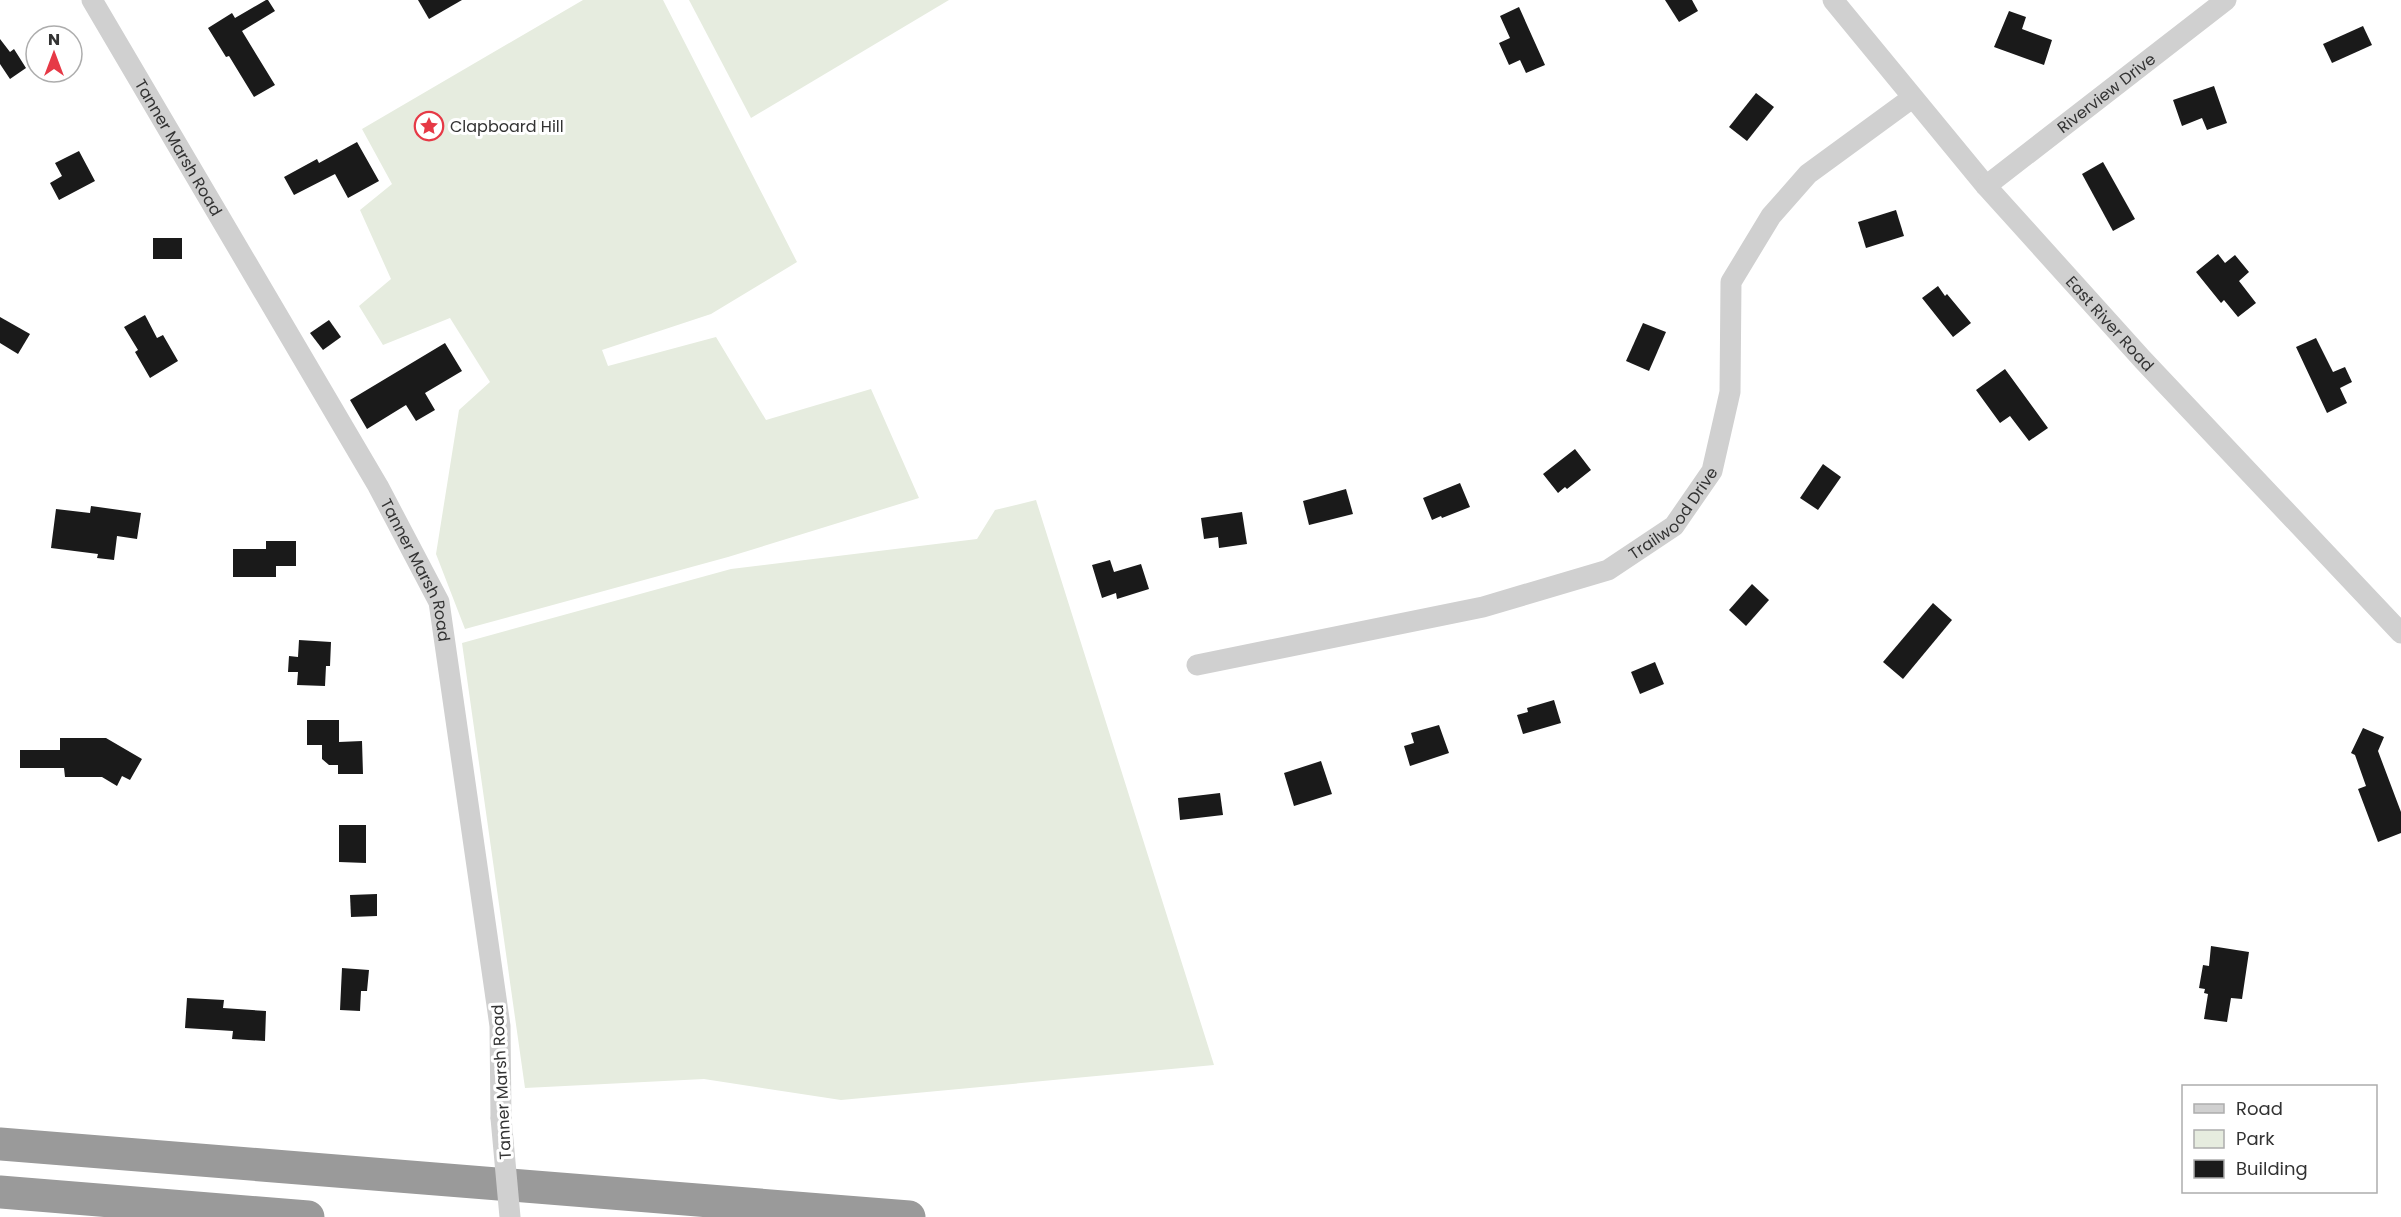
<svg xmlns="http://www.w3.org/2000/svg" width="2401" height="1217" font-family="Poppins,sans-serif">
<rect width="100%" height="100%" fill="#fff"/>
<g fill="#e6ecdf">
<polygon points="583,0 663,0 797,262 711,314 602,350 608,366 716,337 766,420 871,389 919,498 728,557 465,629 436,554 459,410 490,382 450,318 383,345 359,306 391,279 360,210 392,184 362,129"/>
<polygon points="689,0 949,0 751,118"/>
<polygon points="1036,500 1214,1065 841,1100 704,1079 525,1088 462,643 731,569 977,539 995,510"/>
</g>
<g fill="#1a1a1a">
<polygon points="266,0 268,0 275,11 242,31 275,85 254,97 229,56 226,57 208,28 232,13 235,18"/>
<polygon points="418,0 462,0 429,19"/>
<polygon points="1665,0 1692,0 1698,11 1679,22"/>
<polygon points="1519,7 1545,65 1526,73 1520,60 1509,65 1499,43 1510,38 1500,16"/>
<polygon points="2009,11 2026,17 2022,29 2052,40 2044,65 1994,47"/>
<polygon points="2363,26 2372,45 2332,63 2323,44"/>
<polygon points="0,39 10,52 14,49 26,68 10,79 0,64"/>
<polygon points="2214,86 2227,123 2207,130 2202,118 2182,126 2173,100"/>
<polygon points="1756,93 1774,107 1747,141 1729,127"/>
<polygon points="357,142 379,181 348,198 335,174 294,195 284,177 317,159 319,163"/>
<polygon points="79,151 95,181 59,200 50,183 62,176 55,163"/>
<polygon points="2103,162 2135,219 2113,231 2082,174"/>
<polygon points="1896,210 1904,236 1866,248 1858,222"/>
<rect x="153" y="238" width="29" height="21"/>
<polygon points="2218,254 2225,263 2235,255 2249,272 2239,281 2256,303 2238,317 2224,300 2221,303 2196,272"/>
<polygon points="1938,286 1945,296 1947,294 1971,323 1953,337 1922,298"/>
<polygon points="145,315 157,338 163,335 178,361 150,378 135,352 138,350 124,327"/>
<polygon points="0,317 30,334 18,354 0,343"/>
<polygon points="329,320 341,337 323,350 310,333"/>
<polygon points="1643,323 1666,332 1649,371 1626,361"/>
<polygon points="2316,338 2333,372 2345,367 2352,382 2340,388 2347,403 2327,413 2296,347"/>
<polygon points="445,343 462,371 425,393 435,410 416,421 406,405 367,429 350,400"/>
<polygon points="2005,369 2048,428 2029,441 2010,416 2000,423 1976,390"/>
<polygon points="1575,449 1591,470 1567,489 1565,487 1558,493 1543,474"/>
<polygon points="1823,464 1841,477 1818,510 1800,498"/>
<polygon points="1460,483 1470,507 1442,518 1441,516 1432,520 1423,498"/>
<polygon points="1346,489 1353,514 1309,525 1303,501"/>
<polygon points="91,506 141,513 137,539 117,536 114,560 97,558 98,554 51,548 56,509 90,513"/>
<polygon points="1242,512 1247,544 1219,548 1218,537 1204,539 1201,518"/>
<polygon points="266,541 296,541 296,566 276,566 276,577 233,577 233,549 266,549"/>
<polygon points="1110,560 1114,572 1141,564 1149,589 1117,599 1116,593 1102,598 1092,565"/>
<polygon points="1752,584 1769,600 1746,626 1729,610"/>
<polygon points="1933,603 1952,620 1903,679 1883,662"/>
<polygon points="299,640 331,642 330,666 326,666 325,686 297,685 298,672 288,672 289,656 298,657"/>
<polygon points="1655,662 1664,684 1640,694 1631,672"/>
<polygon points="1554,700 1561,723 1523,734 1517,715 1528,712 1527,708"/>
<polygon points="307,720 339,720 339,742 362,741 363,774 338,774 338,765 329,765 322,759 322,745 307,745"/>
<polygon points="1439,725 1449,753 1410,766 1404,746 1414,743 1411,733"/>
<polygon points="2363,728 2384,737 2378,751 2401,812 2401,833 2378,842 2358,789 2366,786 2355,755 2351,753"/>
<polygon points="60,738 106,738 142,759 130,780 122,776 117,786 102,777 65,777 64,768 20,768 20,750 60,750"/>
<polygon points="1321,761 1332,794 1294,806 1284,773"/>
<polygon points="1220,793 1223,815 1180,820 1178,798"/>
<polygon points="339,825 366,825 366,863 339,862"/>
<polygon points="377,894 377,916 351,917 350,895"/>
<polygon points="2211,946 2249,952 2242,999 2231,998 2227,1022 2204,1019 2208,994 2204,993 2205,989 2199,988 2203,965 2209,966"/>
<polygon points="342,968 369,970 367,991 361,991 360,1011 340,1010"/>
<polygon points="187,998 224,1000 223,1008 266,1011 265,1041 232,1039 233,1031 185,1028"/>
</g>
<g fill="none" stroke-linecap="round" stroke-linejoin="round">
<g stroke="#d0d0d0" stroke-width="21">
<path id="s1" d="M92,0L378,486L439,602L500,1026L501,1118"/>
<path id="s2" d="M1833,0L1986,186L2143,360L2401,633"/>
<path id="s3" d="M1986,186L2226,0"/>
<path id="s4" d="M1197,665L1483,607L1608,570L1674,526L1712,471L1730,392L1731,282L1771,216L1808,174L1912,98"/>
</g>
<g stroke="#9a9a9a" stroke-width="33">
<polyline points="0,1144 909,1217"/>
<polyline points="0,1192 308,1217"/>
</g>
<polyline stroke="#d0d0d0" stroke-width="21" points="501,1118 510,1217"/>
</g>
<defs>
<g id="sight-ring" transform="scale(1.5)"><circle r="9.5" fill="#fff" stroke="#e63946" stroke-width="1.5"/><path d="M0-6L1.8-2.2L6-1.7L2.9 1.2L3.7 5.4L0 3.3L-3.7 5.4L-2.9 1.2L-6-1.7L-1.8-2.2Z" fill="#e63946"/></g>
</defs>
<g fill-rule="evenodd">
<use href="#sight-ring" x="429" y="126"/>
</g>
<g text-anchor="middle" stroke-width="6" stroke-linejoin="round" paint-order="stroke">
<g font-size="16" fill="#333" stroke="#fff">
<text dy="6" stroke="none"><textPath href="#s3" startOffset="152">Riverview Drive</textPath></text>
<text dy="6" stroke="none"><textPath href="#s1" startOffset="171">Tanner Marsh Road</textPath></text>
<text dy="6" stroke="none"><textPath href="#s2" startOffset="426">East River Road</textPath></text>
<text dy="6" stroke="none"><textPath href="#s4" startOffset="510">Trailwood Drive</textPath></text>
<text dy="6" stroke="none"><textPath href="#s1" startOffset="657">Tanner Marsh Road</textPath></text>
<text transform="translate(501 1082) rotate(-93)" y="6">Tanner Marsh Road</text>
</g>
<g font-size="16" fill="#333" stroke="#fff" text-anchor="start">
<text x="450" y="132">Clapboard Hill</text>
</g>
</g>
<rect x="2182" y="1085" width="195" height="108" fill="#ffffff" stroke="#adadad" stroke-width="1.5"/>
<rect x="2194" y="1104" width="30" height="9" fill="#d0d0d0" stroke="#adadad" stroke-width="1.5"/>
<text x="2236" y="1115" font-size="18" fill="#333333">Road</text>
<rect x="2194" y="1130" width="30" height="18" fill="#e6ecdf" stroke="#adadad" stroke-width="1.5"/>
<text x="2236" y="1145" font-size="18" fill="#333333">Park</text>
<rect x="2194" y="1160" width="30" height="18" fill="#1a1a1a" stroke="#adadad" stroke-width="1.5"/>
<text x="2236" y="1175" font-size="18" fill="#333333">Building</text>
<g transform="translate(54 54)"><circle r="28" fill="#ffffff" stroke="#adadad" stroke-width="1.5"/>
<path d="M0-4.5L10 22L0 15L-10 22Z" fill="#e63946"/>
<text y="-9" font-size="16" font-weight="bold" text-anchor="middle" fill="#333333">N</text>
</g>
</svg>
